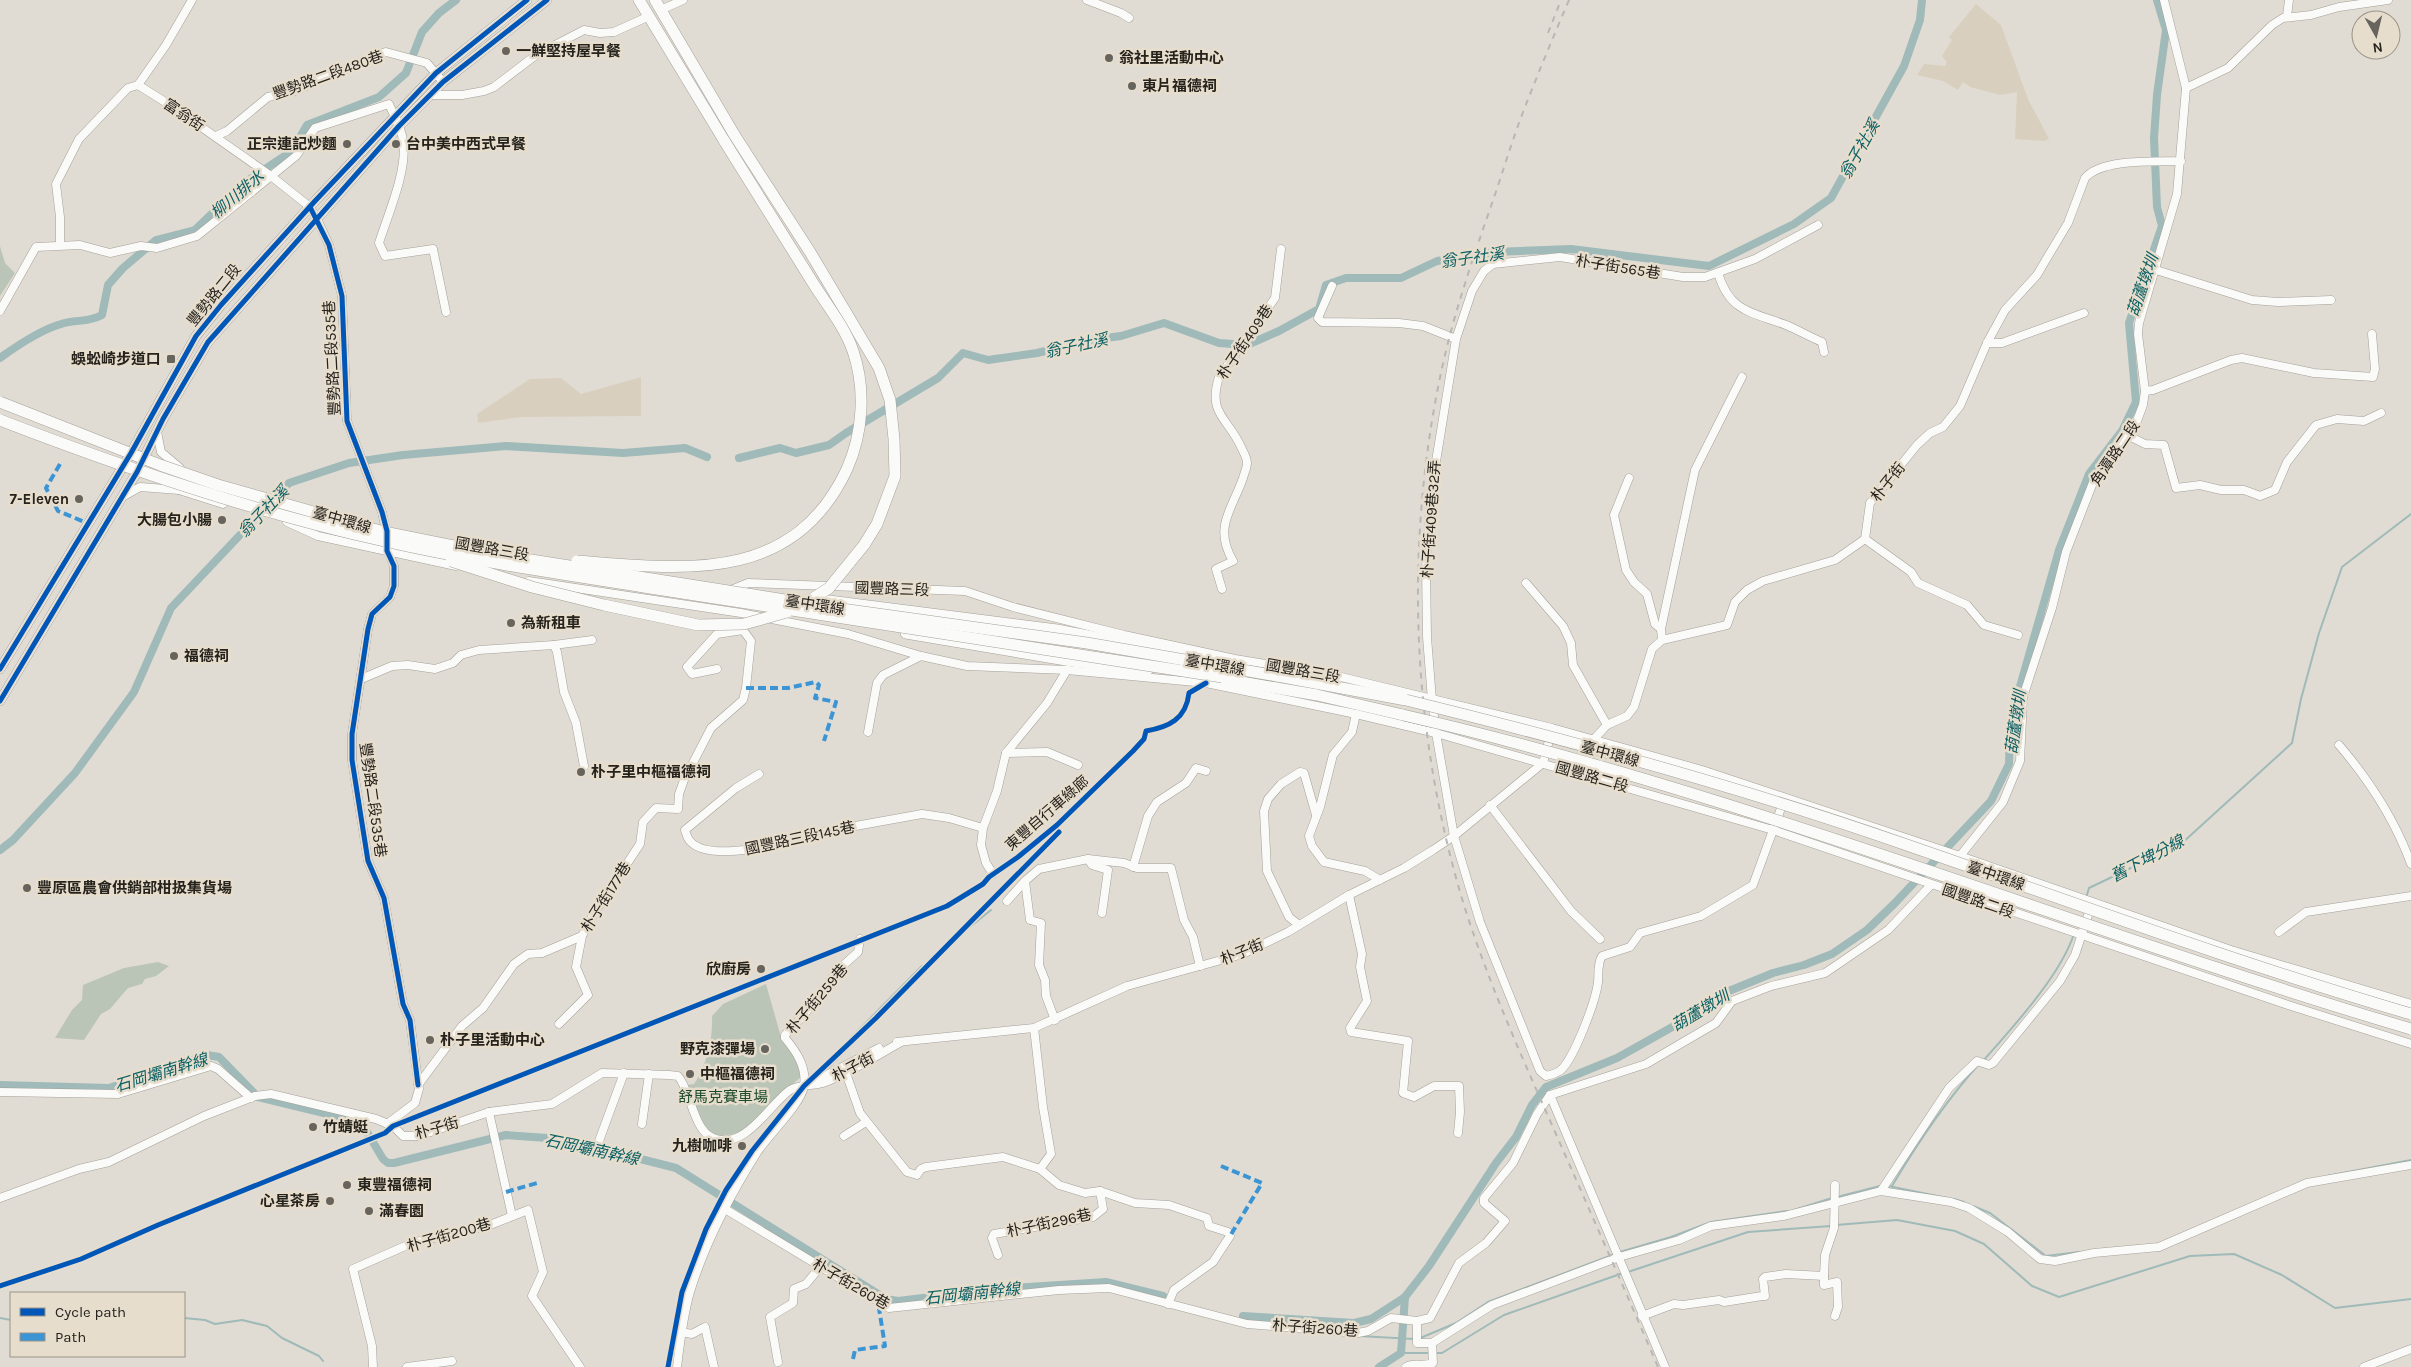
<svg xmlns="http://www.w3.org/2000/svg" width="2411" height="1367" font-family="Karla,'Noto Sans TC',sans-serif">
<rect width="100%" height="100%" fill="#e1dcd3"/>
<g fill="#d9cfbf">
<polygon points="1976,4 2001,25 2028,99 2049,139 2044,141 2015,139 2017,92 2000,95 1970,87 1963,82 1958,90 1943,81 1917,75 1924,64 1945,66 1947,62 1942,56 1952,40 1949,37"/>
<polygon points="641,377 641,416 521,417 478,423 477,414 530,379 561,378 581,394"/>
</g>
<g fill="#bac5b8">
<polygon points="0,246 5,263 15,273 0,296"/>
<polygon points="158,962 169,966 156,976 145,979 142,984 128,988 110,1009 101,1014 84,1040 55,1038 72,1010 82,1000 83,985 124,968"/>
<path d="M766,984L781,1037L795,1051L801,1077C774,1098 750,1142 713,1135L703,1124L687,1085L694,1084C707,1065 713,1039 712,1016L723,1004Z"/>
</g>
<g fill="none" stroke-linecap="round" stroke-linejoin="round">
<g stroke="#9fbab8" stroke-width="2">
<polyline points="1026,862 1039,849"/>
<polyline points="2086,898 2089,888 2181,844 2292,743 2301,699 2319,633 2342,567 2411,514"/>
<path d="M1983,1061C2013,1027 2060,976 2074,934"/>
<polyline points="825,1064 922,966"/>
<polyline points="829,1067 966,930 991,910"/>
<polyline points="2327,1176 2411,1160"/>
<polyline points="1888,1186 1947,1198"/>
<path d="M1892,1186C1918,1142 1945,1102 1979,1064"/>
<polyline points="1837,1197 1880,1186"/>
<polyline points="1954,1199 1964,1202"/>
<polyline points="1973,1206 1990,1213 2046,1256 2079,1252"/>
<polyline points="1794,1210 1832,1198"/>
<polyline points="1836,1225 1897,1220 1955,1231 1984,1244 2032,1286 2059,1297 2190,1256 2234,1254 2282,1275 2335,1308 2411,1299"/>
<polyline points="1620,1252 1671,1237 1711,1222 1787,1211"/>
<polyline points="1628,1272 1748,1232 1831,1226"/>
<polyline points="0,1318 11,1320"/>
<polyline points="184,1318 205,1320 215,1324 242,1320 267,1326 282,1338 319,1356 323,1361"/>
<polyline points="1359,1336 1414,1339"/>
<polyline points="1418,1339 1456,1323 1488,1302 1615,1254"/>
<polyline points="1401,1353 1431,1353"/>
<polyline points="1436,1353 1442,1353 1504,1315 1623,1273"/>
</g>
<g stroke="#9fbab8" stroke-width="8">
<path d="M0,358C18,345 40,330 61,324C76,319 87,323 102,315L108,285L123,268L156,240L195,230L244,183L292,151L307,125L379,97L406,73L422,32L439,13L456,0"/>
<polyline points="739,458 780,448 796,453 829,445 846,433 938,378 963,353 988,360 1037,353 1090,340 1121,336 1164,323 1219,343 1247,345 1279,331 1319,309 1326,285 1346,278 1401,278 1437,261 1495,252 1571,249 1709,266 1794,224 1831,198 1904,66 1920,20 1922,0"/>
<polyline points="0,850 13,840 75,773 134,692 171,608 289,483 349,463 403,455 506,446 623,453 685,448 707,457"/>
<polyline points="0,1085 109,1088 207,1055 219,1057 258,1097 361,1122 383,1159 388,1163 394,1163 506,1135 562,1139 676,1168 886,1299 898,1301 998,1289 1106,1282 1163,1296"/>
<polyline points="1243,1316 1354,1323 1371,1319 1405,1297 1429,1266 1496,1163 1516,1137 1532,1105 1546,1087 1617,1058 1699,1012 1724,993 1773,973 1804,965 1832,954 1867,930 1894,904 1991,801 2009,764 2010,732 2015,704 2059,550 2089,474 2122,431 2136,402 2129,323 2162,226 2157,207 2154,138 2157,95 2166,30 2157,0"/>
<polyline points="1379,1367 1401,1353 1405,1297"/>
</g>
<g stroke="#a4a099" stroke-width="9">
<g id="minor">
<polyline points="1087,0 1121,13 1129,18"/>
<polyline points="665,8 683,0"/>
<polyline points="2287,16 2289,0"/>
<polyline points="138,85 170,105 271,176 310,207 317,219 329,245 342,296 347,421 382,512 387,535"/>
<polyline points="138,85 166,45 192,0"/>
<polyline points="2186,88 2228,68 2272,25 2283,18 2311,15 2339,7 2388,0"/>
<polyline points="430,95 462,95 484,91 494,87 536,55 584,30 600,33 614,32 645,18"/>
<polyline points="216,136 227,131 268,97 292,92 386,52 427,63 443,82"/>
<polyline points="60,244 60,217 56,184 79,139 128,88 138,85"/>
<polyline points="2156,270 2252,300 2278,302 2331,300"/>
<path d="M1718,273C1730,313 1752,312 1786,325C1798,330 1810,337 1822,342L1824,352"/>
<polyline points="1332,286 1318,318 1322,322 1399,323 1423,326 1456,339"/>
<path d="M0,311L36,247L80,245L110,253L141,246L157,248L197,236L296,156L315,128L389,104C394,116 401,127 403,140C408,170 388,214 379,243L385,256L433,249L446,312"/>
<polyline points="1987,343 2002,343 2084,313"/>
<polyline points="2145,391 2153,390 2231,360 2242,358 2314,373 2373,377 2375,369 2372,334"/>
<polyline points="157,432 161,452 180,468"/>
<polyline points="2129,436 2145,444 2164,445 2176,488 2200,485 2221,490 2244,490 2260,496 2275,490 2287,462 2316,425 2337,419 2364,421 2381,413"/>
<polyline points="1629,478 1614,515 1626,570 1634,582 1647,594 1655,624 1661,629"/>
<polyline points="179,490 223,504"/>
<polyline points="124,496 140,487 179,490"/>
<polyline points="287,522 318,536 456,566"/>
<polyline points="1865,539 1911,572 1918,583 1967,605 1984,625 2018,635"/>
<polyline points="529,581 741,613 848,634 921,656 967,666 1067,670 1206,683 1356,714 1436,733 1773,830 2288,1005 2411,1044"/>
<polyline points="1526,583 1563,626 1571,643 1573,665 1607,725"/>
<path d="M1222,589L1216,569L1233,561C1213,527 1232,510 1243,478C1244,474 1247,468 1247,463C1247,458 1244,453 1242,449C1229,418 1207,415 1219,377L1275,298L1281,249"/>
<polyline points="731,590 748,583 965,591 1013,607 1124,635 1235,659 1333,675 1552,728 1702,770 1960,856 2231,950 2411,1004"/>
<polyline points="1662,640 1661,629 1695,470 1742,377"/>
<polyline points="554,645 592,640"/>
<polyline points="717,669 692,674 687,667 717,634 743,630 742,625"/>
<polyline points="361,679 392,666 408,665 435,669 453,663 461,655 479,650 554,645 557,652 564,692 576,723 584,766"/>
<polyline points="1356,714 1352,732 1333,755 1320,807 1309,836 1312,846 1324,862 1365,871 1380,880"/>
<polyline points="868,732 877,683 883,675 921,656"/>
<path d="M2339,745C2369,780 2395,820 2411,864"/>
<polyline points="1006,753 1047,752 1078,765"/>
<polyline points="1543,763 1551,733"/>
<path d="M1587,766L1594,739L1607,725L1627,716L1634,707L1652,649L1662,640L1727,625L1735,602L1747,590L1763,581L1835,560L1865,539L1870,503L1917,445L1930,433L1943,427L1960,406L1987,343L2005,310L2037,275L2047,258L2068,223L2085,178C2102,158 2156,162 2181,161"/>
<path d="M759,774L736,788L685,830C686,833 687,838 690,841C708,863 788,844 811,834L922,814L949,818L983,828"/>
<path d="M1784,800L1753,885L1701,916L1640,933L1630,947L1602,956C1597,964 1599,973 1598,982C1596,1001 1574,1058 1561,1070C1557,1073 1551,1075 1546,1076L1540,1071L1480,922L1454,836L1436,733L1432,700L1427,637L1426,568L1431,492L1456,339L1472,291L1484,271L1493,264L1560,257L1683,277H1705L1755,259L1818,225"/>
<polyline points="1490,805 1571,911 1600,939"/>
<polyline points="1960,856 2003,802 2020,761 2023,697 2052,608 2066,552 2094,480 2100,470 2123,445 2137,421 2143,405 2145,391 2138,334 2139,323 2177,194 2186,88 2164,0"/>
<polyline points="1088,859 1092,865 1108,870 1102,913"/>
<polyline points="1133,867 1148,816 1157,802 1186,783 1196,768 1206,771"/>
<polyline points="993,874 986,863 981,845 983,828 997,791 1006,753 1047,703 1067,670"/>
<polyline points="1349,895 1362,954 1360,967 1367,1001 1350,1028 1351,1032 1408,1041 1403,1093 1414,1097 1434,1086 1459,1086 1460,1112 1458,1133"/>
<polyline points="1007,901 1025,881"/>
<polyline points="1299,925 1289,917 1267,871 1264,811 1268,799 1281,784 1300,772 1304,773 1316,815"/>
<polyline points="2279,932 2306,912 2411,896"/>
<polyline points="1055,1020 1046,996 1045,980 1039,965 1041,923 1030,920 1025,881 1039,869 1088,859 1124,863 1137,868 1171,868 1184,920 1193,937 1200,966"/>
<polyline points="559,1024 588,995 576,967 582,936"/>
<polyline points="897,1042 1034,1028 1127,986 1243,954 1288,932 1349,895 1404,868 1433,850 1454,836 1543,763"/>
<polyline points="846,1073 860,1113 907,1172 917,1175 921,1169 926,1167 1003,1157 1040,1169"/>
<polyline points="811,1083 879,1048"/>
<polyline points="418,1085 462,1026 483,1008 514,964 528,954 542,953 582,936 593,915 640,844 643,822 656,808 678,809 679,794 684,780 711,728 743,700 746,688 751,641 743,630"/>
<polyline points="0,1092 118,1094 211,1066 218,1069 251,1098"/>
<polyline points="1550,1095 1665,1367"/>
<polyline points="489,1112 512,1216"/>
<polyline points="387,1124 415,1103 419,1089 410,1020 403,1004 384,898 368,861 352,760 352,734 368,629 372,614 390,597 394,586 394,566 387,549"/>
<polyline points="642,1124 649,1074"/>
<polyline points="844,1136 866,1122"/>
<polyline points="599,1141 624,1073"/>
<polyline points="1100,1191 1135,1203 1169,1205 1207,1218 1209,1226 1228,1232 1230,1236 1213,1262 1174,1290 1168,1304"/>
<polyline points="1881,1191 1949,1088 1977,1061 1989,1065 1993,1063 2060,981 2075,955 2091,906"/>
<path d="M0,1198L79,1169L109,1162L204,1116L255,1096L271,1094L376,1119L393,1126L403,1136H419L489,1112L552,1104L602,1073L669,1075L678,1076C691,1091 693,1130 713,1138C745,1151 768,1106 790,1090C799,1084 813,1086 823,1083C850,1073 876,1056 901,1042"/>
<polyline points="725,1209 889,1308 1059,1290 1109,1288 1247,1324 1358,1333 1368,1331 1391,1318 1417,1321 1430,1318 1459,1263 1486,1243 1505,1221 1484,1203 1484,1198 1513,1163 1537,1114 1550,1095 1646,1064 1716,1023 1732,1001 1771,986 1825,973 1888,930 1931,885"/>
<polyline points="998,1255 992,1238 994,1234 1093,1217 1103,1209 1100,1191 1085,1193 1059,1185 1040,1169 1051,1154 1043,1107 1034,1028"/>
<polyline points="1824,1276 1824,1285 1837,1282 1838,1307 1835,1316"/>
<polyline points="1642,1316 1674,1304 1683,1305 1719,1300 1724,1302 1762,1296 1765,1296 1763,1279 1765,1277 1786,1274 1824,1276 1825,1255 1834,1228 1835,1185"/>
<polyline points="1417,1321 1417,1343 1432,1343 1492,1305 1619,1257 1679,1240 1711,1226 1784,1216 1881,1191 1951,1202 1969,1208 2008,1232 2040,1259 2055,1261 2094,1253 2159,1247 2307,1183 2411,1165"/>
<polyline points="681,1332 692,1334 705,1327 714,1367"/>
<polyline points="778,1362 770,1317 793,1303 794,1289 806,1284 820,1267"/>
<polyline points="373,1367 372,1346 353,1269 412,1243 490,1225 528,1210 543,1272 532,1296 580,1367"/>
<polyline points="407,1367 452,1361"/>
<path d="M677,1367C680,1342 683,1316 690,1292C705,1243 729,1197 756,1154C767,1136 801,1105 804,1086C807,1067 796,1051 785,1038V1035L803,1016L838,970L858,952L860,939"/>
<path d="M1406,1367C1414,1362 1424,1367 1433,1363L1432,1343"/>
<polyline points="2364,1367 2411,1349"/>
</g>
</g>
<g stroke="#a4a099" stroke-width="10">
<g id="major">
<polyline points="0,669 131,453 196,336 221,305 315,201 436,73 527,0"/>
<polyline points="0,701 137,472 163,419 208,342 399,126 443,82 547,0"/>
</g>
</g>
<g stroke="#a4a099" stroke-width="12">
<g id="highway">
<polyline points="639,0 725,142"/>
<polyline points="655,0 735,136 810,252 879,368 890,400 894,439 895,476 877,524 864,545"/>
<polyline points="821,600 1057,630 1191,656"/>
<polyline points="906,633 1072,661 1147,670"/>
<polyline points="1267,674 1406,700"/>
<polyline points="1213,677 1317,695 1403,715"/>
</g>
</g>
<use href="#minor" stroke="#fafaf8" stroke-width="8"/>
<use href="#major" stroke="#fafaf8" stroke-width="9"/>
<use href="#highway" stroke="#fafaf8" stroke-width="11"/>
<g stroke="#b8b7b5" stroke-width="2" stroke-dasharray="6 6" stroke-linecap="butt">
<path d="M1569,0C1554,35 1539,71 1525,107C1512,140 1502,175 1490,209C1472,261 1454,313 1442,368C1404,544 1411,729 1463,902C1486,976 1517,1046 1548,1116C1585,1200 1622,1283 1658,1367"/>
<polyline points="1548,33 1561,0"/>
</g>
<g stroke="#a4a099" stroke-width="12" stroke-linecap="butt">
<g id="highway-bridge">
<polyline points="0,402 160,465 218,485 384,532 493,554 849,610 1087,643 1277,676"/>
<path d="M0,420C124,468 254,512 384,541C472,561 561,574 650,588C841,619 1032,646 1222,677"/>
<polyline points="451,561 532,587 604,605 698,625 744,624 787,612"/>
<path d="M577,561C683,569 793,585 847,469C863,433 866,389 853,351C845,327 826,304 813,283C784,236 754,189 725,142"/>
<polyline points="804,604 829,588 864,545"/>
<path d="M1406,700C1573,741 1741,787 1904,844C2072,902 2240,964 2411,1014"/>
<path d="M1403,715C1747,794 2073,929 2411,1029"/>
</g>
</g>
<use href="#highway-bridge" stroke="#fafaf8" stroke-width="11"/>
<g stroke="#3b95d5" stroke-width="4" stroke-dasharray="8 4" stroke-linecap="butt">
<polyline points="60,464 46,488 58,511 87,523"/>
<polyline points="746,688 788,688 816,682 819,685 815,698 836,702 824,741"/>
<polyline points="1221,1166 1262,1183 1230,1236"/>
<polyline points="506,1192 537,1183"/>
<polyline points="853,1359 855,1350 885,1346 878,1302"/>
</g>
<g stroke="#e7ddcd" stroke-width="8">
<g id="cycleway">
<polyline points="310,207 329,245 342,296 347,421 382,512 387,531 387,551 394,566 394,586 390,597 372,614 368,629 352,734 352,760 368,861 384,898 403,1004 410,1020 418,1085"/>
<polyline points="0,669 131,453 196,336 221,305 315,201 436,73 527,0"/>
<polyline points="0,701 137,472 163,419 208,342 399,126 443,82 547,0"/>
<path d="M0,1286L81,1259L158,1225L385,1133L393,1126L947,906L983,884L989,877L1018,857L1057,825L1133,751L1144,739L1146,731C1169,727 1186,719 1189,693L1206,683"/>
<polyline points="668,1367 682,1292 706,1229 726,1190 752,1151 804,1086 876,1018 1059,832"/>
</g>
</g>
<use href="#cycleway" stroke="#0057b8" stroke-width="5"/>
</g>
<g fill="#67645d" stroke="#e7ddcd" stroke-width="2">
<circle cx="506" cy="51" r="5"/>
<circle cx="1109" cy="58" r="5"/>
<circle cx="1132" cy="86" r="5"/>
<circle cx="347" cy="144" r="5"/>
<circle cx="396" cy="144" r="5"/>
<rect x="166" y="354" width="10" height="10" rx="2.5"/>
<circle cx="79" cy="499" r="5"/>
<circle cx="222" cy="520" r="5"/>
<circle cx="511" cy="623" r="5"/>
<circle cx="174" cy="656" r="5"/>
<circle cx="581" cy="772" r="5"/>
<circle cx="27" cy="888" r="5"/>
<circle cx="761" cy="969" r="5"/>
<circle cx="430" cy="1040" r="5"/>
<circle cx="765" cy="1049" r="5"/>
<circle cx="690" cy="1074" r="5"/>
<circle cx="313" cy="1127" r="5"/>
<circle cx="742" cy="1146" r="5"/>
<circle cx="347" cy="1185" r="5"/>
<circle cx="330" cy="1201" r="5"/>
<circle cx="369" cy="1211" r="5"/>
</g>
<g text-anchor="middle" stroke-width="5" stroke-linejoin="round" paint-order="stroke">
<g font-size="15" font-weight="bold" fill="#26231d" stroke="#e7ddcd" text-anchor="start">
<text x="516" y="56">一鮮堅持屋早餐</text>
<text x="1119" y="63">翁社里活動中心</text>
<text x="1142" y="91">東片福德祠</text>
<text x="337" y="149" text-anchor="end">正宗連記炒麵</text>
<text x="406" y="149">台中美中西式早餐</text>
<text x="161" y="364" text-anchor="end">蜈蚣崎步道口</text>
<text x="69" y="504" text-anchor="end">7-Eleven</text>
<text x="212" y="525" text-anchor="end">大腸包小腸</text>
<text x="521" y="628">為新租車</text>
<text x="184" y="661">福德祠</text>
<text x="591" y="777">朴子里中樞福德祠</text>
<text x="37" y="893">豐原區農會供銷部柑扱集貨場</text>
<text x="751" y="974" text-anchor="end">欣廚房</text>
<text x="440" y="1045">朴子里活動中心</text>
<text x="755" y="1054" text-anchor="end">野克漆彈場</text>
<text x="700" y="1079">中樞福德祠</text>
<text x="323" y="1132">竹蜻蜓</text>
<text x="732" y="1151" text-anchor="end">九樹咖啡</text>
<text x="357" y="1190">東豐福德祠</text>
<text x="320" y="1206" text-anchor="end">心星茶房</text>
<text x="379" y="1216">滿春園</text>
</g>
<g font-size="15" fill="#26231d" stroke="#e7ddcd">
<text transform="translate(328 75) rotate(-20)" y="5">豐勢路二段480巷</text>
<text transform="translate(184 115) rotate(34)" y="5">富翁街</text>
<text transform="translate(1618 267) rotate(9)" y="5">朴子街565巷</text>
<text transform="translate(214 295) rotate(-51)" y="5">豐勢路二段</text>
<text transform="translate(1245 342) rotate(-56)" y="5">朴子街409巷</text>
<text transform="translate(332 358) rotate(-93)" y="5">豐勢路二段535巷</text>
<text transform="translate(2115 453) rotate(-56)" y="5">角潭路二段</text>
<text transform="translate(1888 482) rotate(-52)" y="5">朴子街</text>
<text transform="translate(1431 519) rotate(-86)" y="5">朴子街409巷32弄</text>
<text transform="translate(342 520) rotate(16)" y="5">臺中環線</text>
<text transform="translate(492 549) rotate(10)" y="5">國豐路三段</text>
<text transform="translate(892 589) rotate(2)" y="5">國豐路三段</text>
<text transform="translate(815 605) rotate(9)" y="5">臺中環線</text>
<text transform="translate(1215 665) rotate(10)" y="5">臺中環線</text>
<text transform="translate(1303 671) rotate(10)" y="5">國豐路三段</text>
<text transform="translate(1610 754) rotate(15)" y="5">臺中環線</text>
<text transform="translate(1592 777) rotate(16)" y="5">國豐路二段</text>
<text transform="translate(373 800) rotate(82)" y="5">豐勢路二段535巷</text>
<text transform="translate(1047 813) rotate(-41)" y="5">東豐自行車綠廊</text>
<text transform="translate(800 838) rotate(-12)" y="5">國豐路三段145巷</text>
<text transform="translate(1996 876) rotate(19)" y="5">臺中環線</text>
<text transform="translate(606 897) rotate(-58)" y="5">朴子街177巷</text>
<text transform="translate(1978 901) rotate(19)" y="5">國豐路二段</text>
<text transform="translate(1242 952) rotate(-22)" y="5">朴子街</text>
<text transform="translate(817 999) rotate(-50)" y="5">朴子街259巷</text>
<text transform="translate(853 1067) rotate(-28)" y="5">朴子街</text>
<text transform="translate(437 1128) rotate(-16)" y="5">朴子街</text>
<text transform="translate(1049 1223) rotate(-12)" y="5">朴子街296巷</text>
<text transform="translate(449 1235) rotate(-16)" y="5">朴子街200巷</text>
<text transform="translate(851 1284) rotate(30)" y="5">朴子街260巷</text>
<text transform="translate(1315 1328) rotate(4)" y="5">朴子街260巷</text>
</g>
<g font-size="15" fill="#1d4b2c" stroke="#e7ddcd">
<text x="723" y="1102">舒馬克賽車場</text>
</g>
<g font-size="16" font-style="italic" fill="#0c6064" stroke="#e7ddcd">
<text transform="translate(1859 149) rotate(-61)" y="6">翁子社溪</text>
<text transform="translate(237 194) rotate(-40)" y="6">柳川排水</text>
<text transform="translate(1472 257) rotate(-8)" y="6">翁子社溪</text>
<text transform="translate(2142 285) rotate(-71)" y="6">葫蘆墩圳</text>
<text transform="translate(1076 345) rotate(-12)" y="6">翁子社溪</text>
<text transform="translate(263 511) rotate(-46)" y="6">翁子社溪</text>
<text transform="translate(2015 722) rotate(-82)" y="6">葫蘆墩圳</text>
<text transform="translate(2147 858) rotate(-28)" y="6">舊下埤分線</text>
<text transform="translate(1700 1010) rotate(-31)" y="6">葫蘆墩圳</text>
<text transform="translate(161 1072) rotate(-17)" y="6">石岡壩南幹線</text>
<text transform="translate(592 1149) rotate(12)" y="6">石岡壩南幹線</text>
<text transform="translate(972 1293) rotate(-6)" y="6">石岡壩南幹線</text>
</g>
</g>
<rect x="10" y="1292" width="175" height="65" fill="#e7ddcd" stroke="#9a9387"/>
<rect x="20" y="1308" width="25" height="8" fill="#0057b8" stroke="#9a9387"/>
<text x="55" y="1317" font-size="15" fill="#26231d">Cycle path</text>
<rect x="20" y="1333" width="25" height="8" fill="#3b95d5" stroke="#9a9387"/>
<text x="55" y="1342" font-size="15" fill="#26231d">Path</text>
<g transform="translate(2376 35) rotate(172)"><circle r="24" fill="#e7ddcd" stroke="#9a9387"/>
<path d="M0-4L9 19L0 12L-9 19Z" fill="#67645d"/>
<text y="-8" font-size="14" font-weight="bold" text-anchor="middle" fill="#26231d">N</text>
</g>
</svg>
